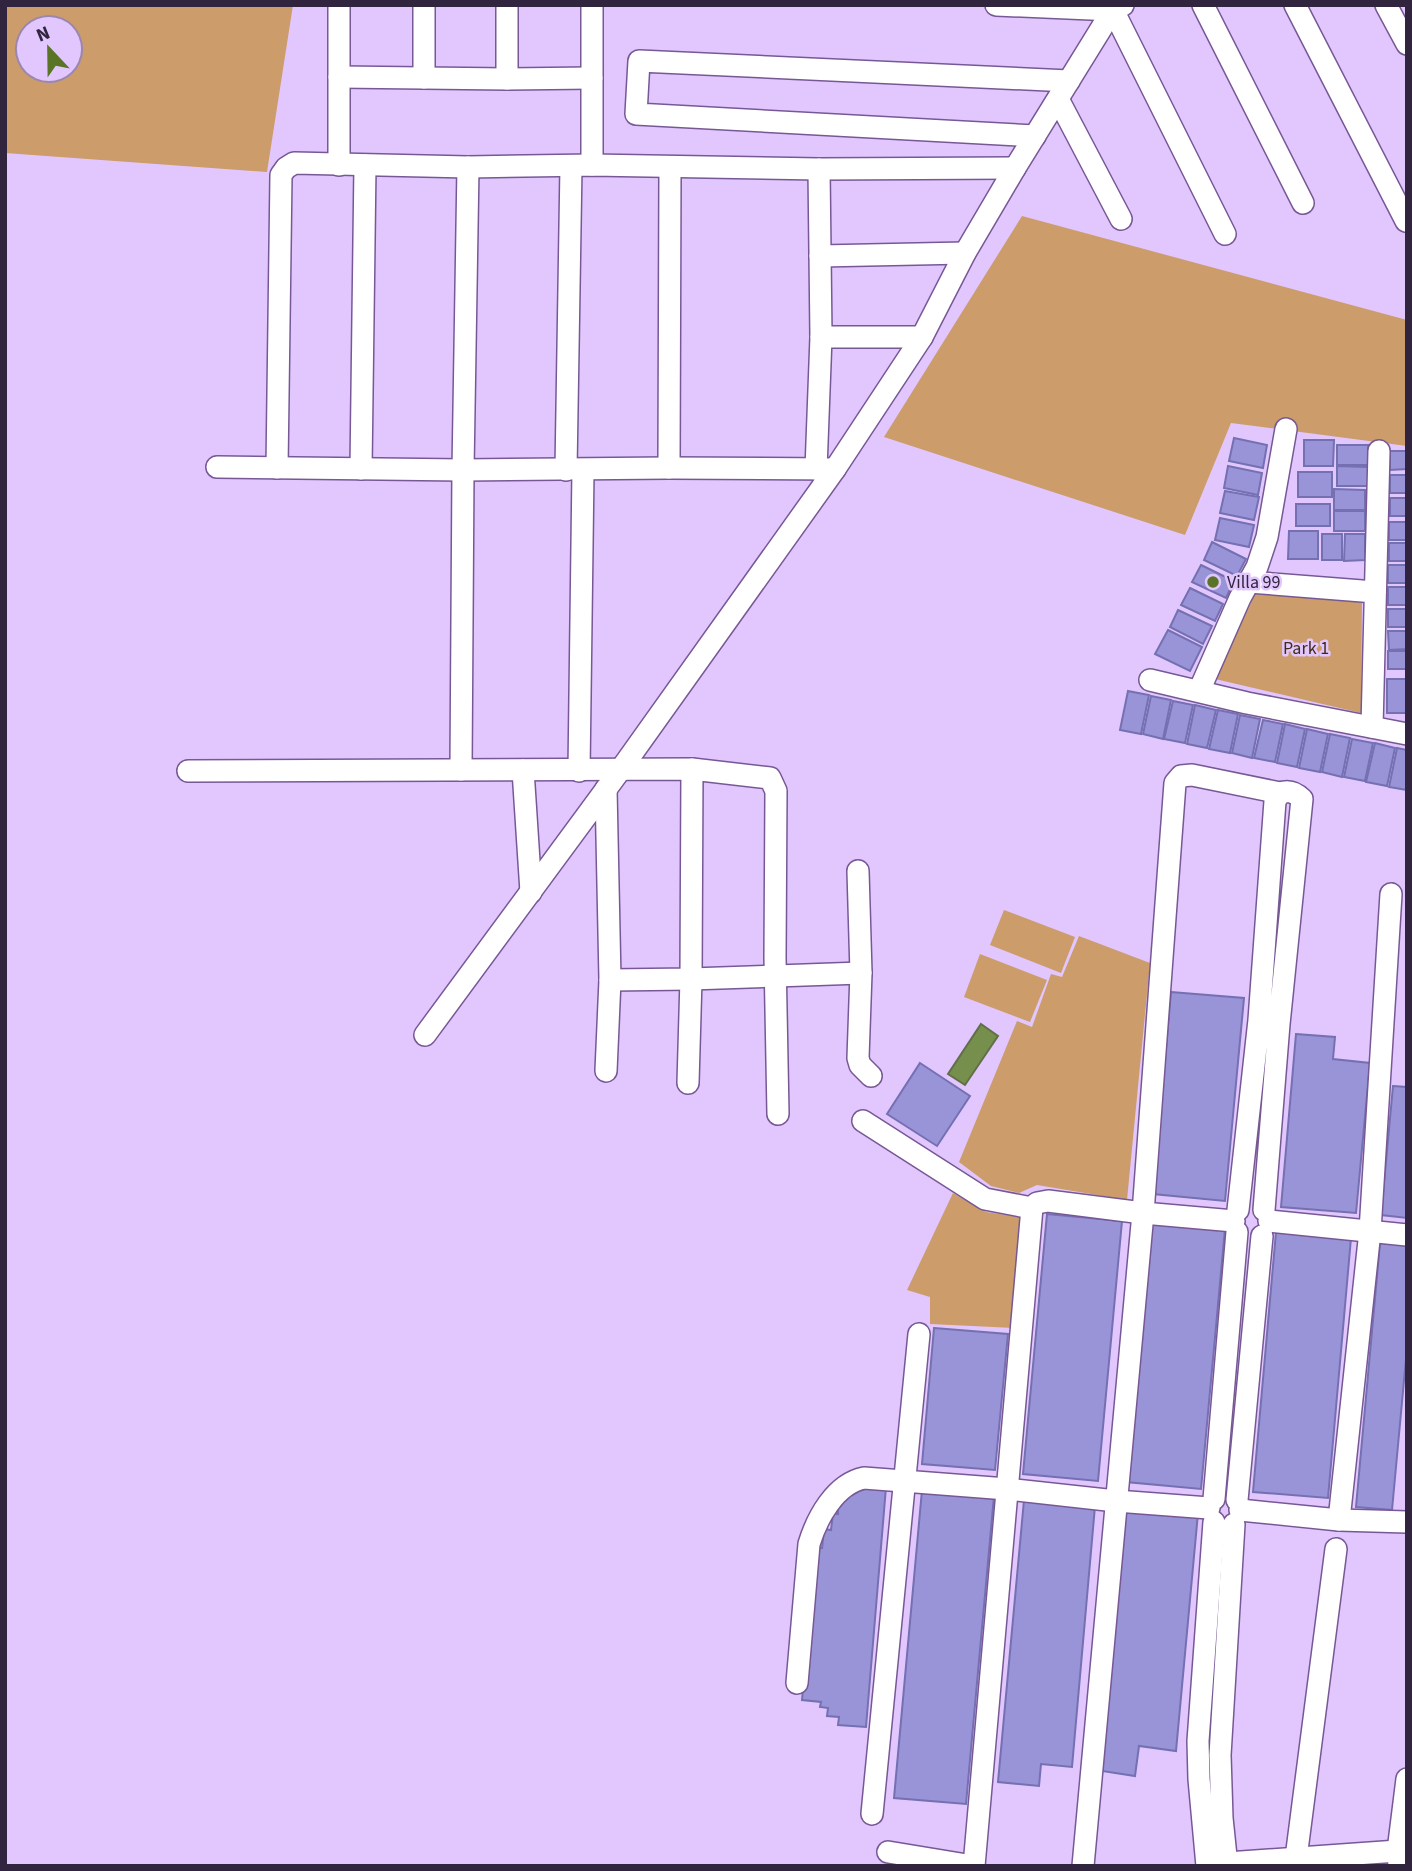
<svg xmlns="http://www.w3.org/2000/svg" width="1412" height="1871" font-family="'Source Sans 3',sans-serif">
<rect width="100%" height="100%" fill="#e1c7fe"/>
<g fill="#cc9c6b" fill-rule="evenodd">
<path d="M5,5H293L267,172L5,153ZM28,28H70V70H28Z"/>
<polygon points="1022,216 1407,320 1407,446 1231,423 1185,535 884,437"/>
<polygon points="1255,594 1362,601 1361,713 1215,679"/>
<polygon points="1004,910 1075,937 1061,973 990,945"/>
<polygon points="1079,936 1150,963 1127,1200 1037,1185 1019,1193 991,1186 959,1162 1017,1021 1032,1027 1051,974 1062,977"/>
<polygon points="980,954 1047,980 1030,1022 964,997"/>
<polygon points="953,1193 986,1212 1020,1217 1014,1328 930,1324 930,1297 907,1290"/>
</g>
<polygon fill="#768f4d" stroke="#616f48" stroke-width="2" points="981,1024 998,1036 965,1085 948,1074"/>
<g fill="#9894d7" stroke="#7570b2" stroke-width="2">
<polygon points="1234,438 1267,445 1263,468 1229,461"/>
<polygon points="1304,440 1334,440 1333,466 1304,466"/>
<rect x="1337" y="445" width="31" height="20"/>
<polygon points="1390,451 1407,451 1407,469 1390,470"/>
<polygon points="1228,466 1262,473 1258,495 1224,488"/>
<polygon points="1337,466 1368,467 1368,486 1337,486"/>
<rect x="1298" y="472" width="34" height="25"/>
<rect x="1390" y="475" width="17" height="18"/>
<polygon points="1334,489 1365,490 1365,510 1334,510"/>
<polygon points="1225,491 1259,497 1254,520 1220,513"/>
<rect x="1390" y="498" width="17" height="18"/>
<rect x="1296" y="504" width="34" height="22"/>
<rect x="1334" y="511" width="31" height="20"/>
<polygon points="1220,518 1254,525 1249,547 1215,540"/>
<rect x="1389" y="522" width="18" height="18"/>
<polygon points="1289,531 1318,531 1318,559 1288,559"/>
<rect x="1322" y="534" width="20" height="26"/>
<polygon points="1345,534 1365,534 1365,560 1344,561"/>
<polygon points="1212,542 1246,559 1237,576 1204,560"/>
<rect x="1389" y="543" width="18" height="18"/>
<polygon points="1201,565 1234,581 1226,598 1192,582"/>
<rect x="1388" y="565" width="19" height="18"/>
<rect x="1388" y="587" width="19" height="18"/>
<polygon points="1190,588 1223,604 1215,621 1181,605"/>
<rect x="1388" y="609" width="19" height="18"/>
<polygon points="1178,610 1212,626 1203,644 1170,627"/>
<polygon points="1168,630 1202,647 1190,671 1155,654"/>
<polygon points="1388,631 1407,631 1407,649 1389,650"/>
<rect x="1388" y="651" width="19" height="18"/>
<rect x="1387" y="679" width="20" height="34"/>
<polygon points="1128,691 1149,695 1141,734 1120,730"/>
<polygon points="1151,696 1171,700 1163,739 1143,734"/>
<polygon points="1173,701 1193,705 1185,743 1164,739"/>
<polygon points="1195,705 1216,710 1207,748 1187,744"/>
<polygon points="1218,710 1238,714 1230,753 1209,749"/>
<polygon points="1240,715 1260,719 1252,758 1232,753"/>
<polygon points="1263,720 1283,724 1275,762 1254,758"/>
<polygon points="1285,724 1305,729 1297,767 1277,763"/>
<polygon points="1307,729 1328,734 1320,772 1299,768"/>
<polygon points="1330,734 1350,738 1342,777 1322,772"/>
<polygon points="1352,739 1373,743 1365,781 1344,777"/>
<polygon points="1375,743 1395,748 1387,786 1366,782"/>
<polygon points="1397,748 1407,750 1407,790 1389,787"/>
<polygon points="1171,992 1244,998 1225,1201 1153,1194"/>
<polygon points="1296,1034 1335,1037 1333,1059 1370,1063 1356,1213 1281,1207"/>
<polygon points="920,1063 970,1096 937,1146 887,1114"/>
<polygon points="1393,1086 1407,1087 1407,1218 1381,1215"/>
<polygon points="1047,1214 1122,1221 1098,1481 1023,1474"/>
<polygon points="1150,1223 1225,1229 1201,1489 1126,1482"/>
<polygon points="1276,1232 1351,1238 1328,1498 1253,1492"/>
<polygon points="1380,1243 1407,1245 1407,1348 1392,1510 1356,1507"/>
<polygon points="934,1328 1008,1334 995,1470 922,1464"/>
<polygon points="853,1485 886,1487 866,1727 838,1725 839,1717 827,1716 828,1708 820,1707 821,1702 802,1700 815,1548 822,1548 824,1529 831,1530 833,1513 838,1514 838,1505"/>
<polygon points="922,1490 994,1496 966,1804 894,1798"/>
<polygon points="1024,1500 1095,1506 1072,1767 1041,1764 1039,1786 998,1782"/>
<polygon points="1126,1507 1198,1513 1176,1751 1139,1746 1135,1776 1102,1771"/>
</g>
<g fill="none" stroke-linecap="round" stroke-linejoin="round">
<g stroke="#775895" stroke-width="24">
<g id="minor">
<polyline points="339,5 339,165"/>
<polyline points="424,5 424,78"/>
<polyline points="592,5 592,165"/>
<polyline points="996,5 1113,10 1225,234"/>
<polyline points="1203,5 1303,203"/>
<polyline points="1295,5 1406,221"/>
<polyline points="1386,5 1407,44"/>
<polyline points="339,77 507,79 592,78"/>
<polyline points="507,79 507,5"/>
<polyline points="1058,99 1121,219"/>
<polyline points="1035,136 636,114 639,61 1069,81"/>
<polyline points="820,256 965,253"/>
<polyline points="821,337 922,337"/>
<polyline points="217,467 463,470 669,468 835,469"/>
<polyline points="277,468 281,175 286,168 294,163 468,167 592,165 819,169 1015,168"/>
<polyline points="669,468 670,167"/>
<polyline points="361,469 365,165"/>
<polyline points="816,469 821,337 819,169"/>
<polyline points="566,470 571,166"/>
<polyline points="1249,582 1375,592"/>
<polyline points="1150,680 1247,703 1407,734"/>
<polyline points="1199,691 1240,598 1257,567 1267,537 1286,429"/>
<polyline points="1372,727 1379,451"/>
<polyline points="461,770 463,470 468,167"/>
<polyline points="523,770 531,892"/>
<polyline points="188,771 692,769 770,778 776,791 775,957 778,1114"/>
<polyline points="579,771 583,470"/>
<polyline points="858,871 861,973 858,1058 860,1065 871,1076"/>
<polyline points="610,980 691,979 861,973"/>
<polyline points="425,1035 621,769 835,469 922,337 965,253 1015,168 1112,11 1123,5"/>
<polyline points="606,1071 610,980 606,789"/>
<polyline points="688,1083 691,979 692,769"/>
<polyline points="863,1121 985,1199 1032,1208"/>
<path d="M1238,1210L1259,1020L1275,801L1280,793C1289,790 1295,792 1302,799L1279,1024L1264,1210"/>
<polyline points="1269,1221 1407,1235"/>
<polyline points="1214,1499 1237,1232"/>
<polyline points="1237,1500 1262,1236"/>
<polyline points="1240,1510 1339,1520 1370,1231 1391,894"/>
<polyline points="1339,1520 1407,1522"/>
<path d="M797,1683L809,1544C817,1518 835,1484 864,1478L1007,1489L1116,1501L1209,1508"/>
<polyline points="872,1814 919,1334"/>
<polyline points="888,1852 973,1866"/>
<polyline points="1227,1863 1398,1851"/>
<polyline points="974,1866 1032,1208 1037,1203 1048,1201 1143,1213 1234,1221"/>
<polyline points="1083,1866 1143,1213 1175,783 1181,776 1192,775 1280,793"/>
<polyline points="1207,1866 1199,1779 1198,1741 1214,1522"/>
<polyline points="1227,1866 1222,1818 1220,1755 1234,1524"/>
<polyline points="1297,1866 1296,1858 1336,1549"/>
<polyline points="1399,1866 1398,1851 1407,1779"/>
</g>
</g>
<use href="#minor" stroke="#fff" stroke-width="21"/>
</g>
<circle fill="#597427" stroke="#e1c7fe" stroke-width="2.5" cx="1213" cy="582" r="7"/>
<g text-anchor="middle" stroke-width="5" stroke-linejoin="round" paint-order="stroke">
<g font-size="18" fill="#31243e" stroke="#e1c7fe" text-anchor="start">
<text x="1227" y="588">Villa 99</text>
</g>
<g font-size="18" fill="#422b13" stroke="#e1c7fe">
<text x="1306" y="654">Park 1</text>
</g>
</g>
<rect width="1412" height="1871" fill="none" stroke="#31243e" stroke-width="14"/>
<g transform="translate(49 49) rotate(338)"><circle r="33" fill="#e1c7fe" stroke="#9b86b1" stroke-width="2"/>
<path d="M0-5L12 26L0 18L-12 26Z" fill="#597427"/>
<text y="-10" font-size="19" font-weight="bold" text-anchor="middle" fill="#31243e">N</text>
</g>
</svg>
